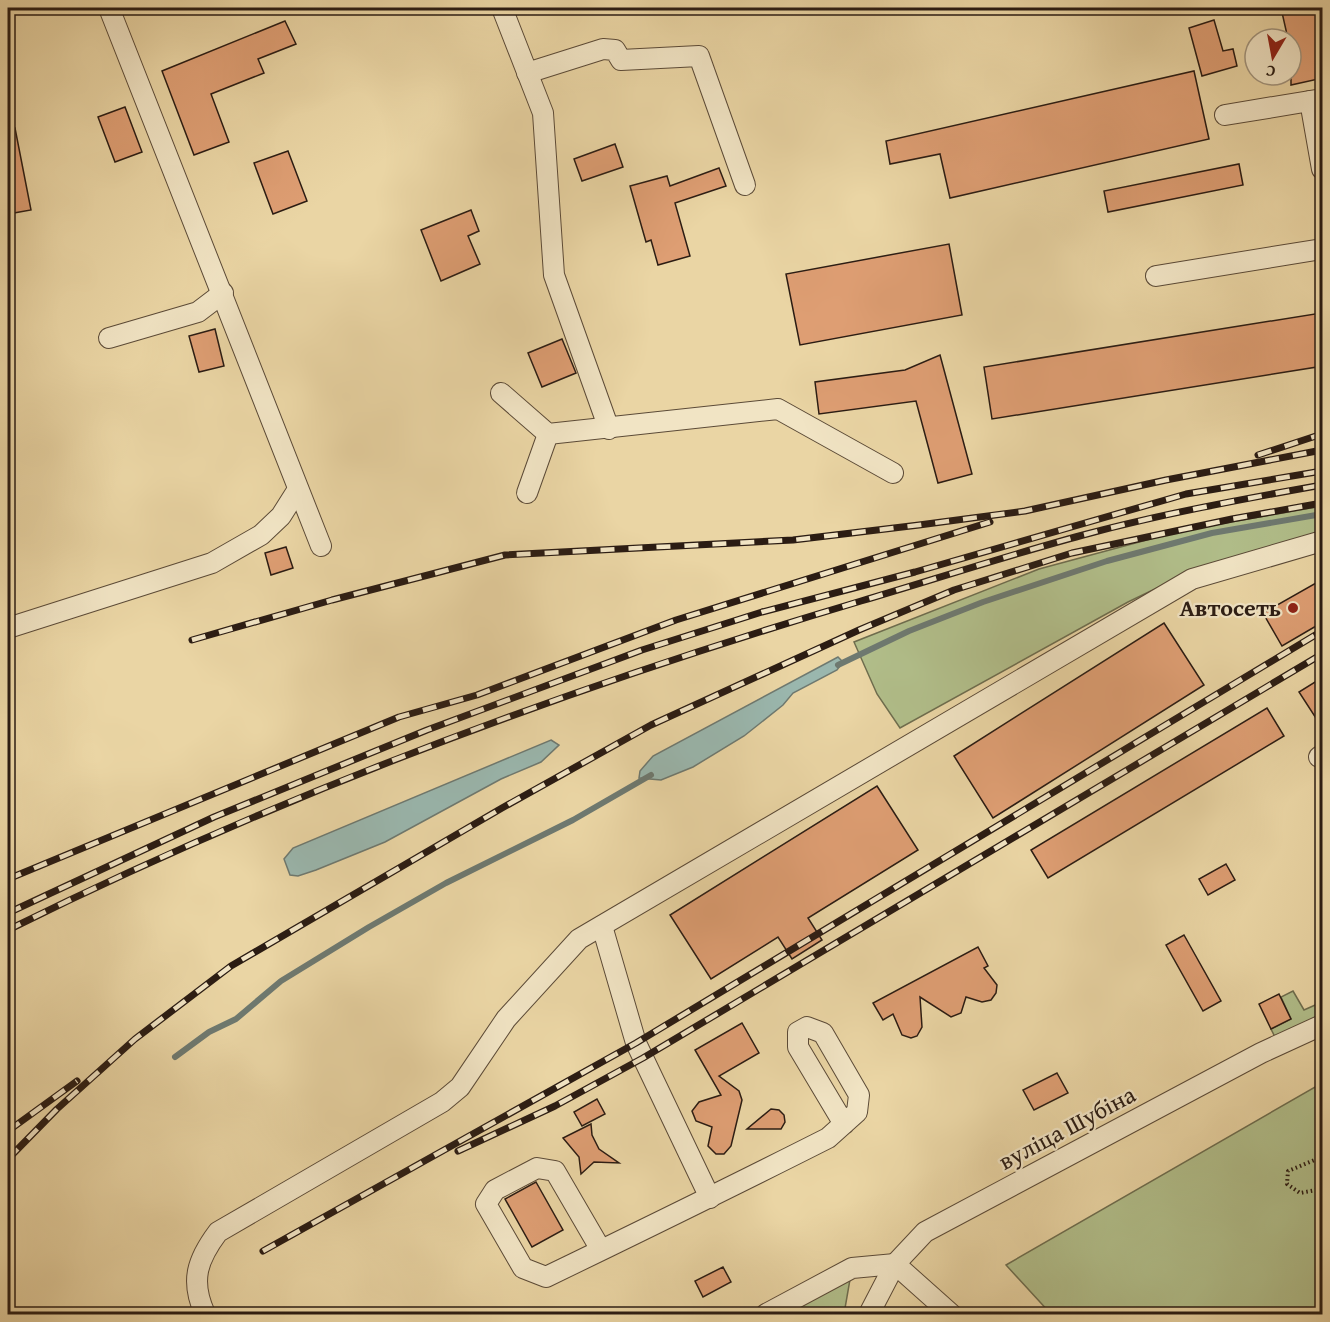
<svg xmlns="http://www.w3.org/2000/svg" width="1330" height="1322" font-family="'Gentium Book Plus',serif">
<rect width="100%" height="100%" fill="#ead5a4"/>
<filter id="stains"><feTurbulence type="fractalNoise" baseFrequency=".00333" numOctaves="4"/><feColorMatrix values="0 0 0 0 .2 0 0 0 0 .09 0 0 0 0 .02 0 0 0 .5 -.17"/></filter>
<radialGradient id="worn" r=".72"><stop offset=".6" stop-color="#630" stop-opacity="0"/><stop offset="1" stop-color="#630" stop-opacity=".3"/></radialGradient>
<g fill="#b1be8a" stroke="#6e6d4e" stroke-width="1.5">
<polygon points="1322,506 1322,532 1182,576 1128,602 900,728 877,694 854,642 1039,569 1180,531"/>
<polygon points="1293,991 1304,1010 1322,1002 1322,1015 1275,1037 1271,1029 1291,1019 1281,997"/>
<polygon points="1322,1083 1322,1314 1051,1314 1006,1265"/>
<polygon points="852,1268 844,1314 766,1314"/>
</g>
<g fill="#9ab7ae" stroke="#6e7970" stroke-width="1.5">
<polygon points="838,657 843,662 837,670 793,693 783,705 744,736 693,767 661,780 639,778 640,771 653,756"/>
<polygon points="551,740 559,745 541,762 501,779 385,842 316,870 298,876 290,875 284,859 293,848"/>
</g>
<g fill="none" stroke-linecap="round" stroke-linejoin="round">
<g stroke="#6e7970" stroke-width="6">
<polyline points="838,665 909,631 983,602 1107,561 1212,533 1322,514"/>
<polyline points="175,1057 209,1032 236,1019 281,981 369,927 446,883 573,820 651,775"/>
</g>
</g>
<g fill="#de9e73" stroke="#2b1c13" stroke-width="1.5">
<polygon points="1281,8 1323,8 1323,78 1291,85 1291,39 1288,39"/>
<polygon points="1214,20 1223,51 1233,49 1237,66 1202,76 1189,28"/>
<polygon points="285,21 296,44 258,59 264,73 211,94 229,142 194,155 162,71"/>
<polygon points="1194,71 1209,139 950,198 940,154 890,164 886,141"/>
<polygon points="125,107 142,152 115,162 98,117"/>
<polygon points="8,128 15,128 31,210 8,214"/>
<polygon points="615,144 623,167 582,181 574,159"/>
<polygon points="288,151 307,201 273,214 254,163"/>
<polygon points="1239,164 1243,185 1108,212 1104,191"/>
<polygon points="719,168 726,186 675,203 690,256 658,265 651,240 646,242 630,186 667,176 670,186"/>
<polygon points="471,210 479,231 468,236 480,264 441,281 421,230"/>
<polygon points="949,244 962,315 800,345 786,274"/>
<polygon points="1321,313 1323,366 992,419 984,367"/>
<polygon points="215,329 224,366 199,372 189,336"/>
<polygon points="562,339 576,373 542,387 528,353"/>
<polygon points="940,355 972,474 938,483 916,401 819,414 815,382 905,370"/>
<polygon points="286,547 293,568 271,575 265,553"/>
<polygon points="1323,579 1323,622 1282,646 1263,613"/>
<polygon points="1164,623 1204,685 993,818 954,756"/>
<polygon points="1323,677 1323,729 1299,692"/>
<polygon points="1267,708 1284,736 1048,878 1031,850"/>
<polygon points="877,786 918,850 808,918 822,940 792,959 778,937 711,979 670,915"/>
<polygon points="1226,864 1235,880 1208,895 1199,879"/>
<polygon points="1184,935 1221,1001 1203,1011 1166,945"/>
<polygon points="978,947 988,966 984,968 997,985 996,993 991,1000 982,1002 966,997 961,1013 951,1017 920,997 922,1027 917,1036 911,1038 902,1035 893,1014 883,1020 873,1003"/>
<polygon points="1279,994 1291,1019 1271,1029 1259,1004"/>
<polygon points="742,1023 759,1053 719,1076 739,1091 742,1100 731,1146 724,1154 716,1154 708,1146 712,1127 696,1121 692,1111 699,1102 721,1095 695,1050"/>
<polygon points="1057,1073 1068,1093 1034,1110 1023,1090"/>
<polygon points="597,1099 605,1114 582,1126 574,1112"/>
<polygon points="771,1109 779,1110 784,1115 785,1122 781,1129 747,1129"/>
<polygon points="591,1124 592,1135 599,1149 619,1163 594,1162 581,1174 579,1157 563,1138"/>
<polygon points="536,1182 563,1230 532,1247 505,1199"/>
<polygon points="723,1267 731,1282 703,1297 695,1281"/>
</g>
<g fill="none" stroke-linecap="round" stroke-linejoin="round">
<g stroke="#5b4a37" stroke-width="22">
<g id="minor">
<polyline points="109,8 321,546"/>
<polyline points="502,8 543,113 554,275 609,429"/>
<polyline points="527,73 603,49 615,50 621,60 699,56 745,185"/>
<polyline points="1310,101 1322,169"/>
<polyline points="1225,115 1322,99"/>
<polyline points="1156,276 1322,249"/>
<polyline points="109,338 198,312 223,293"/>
<polyline points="501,393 548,434 778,409 893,473"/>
<polyline points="527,493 548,434"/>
<polyline points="8,628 212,563 261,535 281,516 298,489"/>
<polyline points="1319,757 1322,755"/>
<polyline points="602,926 636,1043 710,1198"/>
<path d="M601,1250L555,1171L537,1168L495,1190L486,1204L523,1268L546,1277C641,1231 735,1185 828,1138L857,1112L859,1095L823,1033L807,1027L798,1032V1047L844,1124"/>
<polyline points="895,1264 951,1314"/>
<path d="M205,1314C190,1281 197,1260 218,1232L442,1102L460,1087L506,1019L579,939L1192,579L1322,541"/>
<polyline points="766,1314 852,1268 895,1264"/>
<polyline points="869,1314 895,1264 925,1232 1261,1053 1322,1025"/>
</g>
</g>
<polyline stroke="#2b1c13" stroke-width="4" stroke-dasharray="1.5 3" stroke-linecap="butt" points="1322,1157 1288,1171 1287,1184 1300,1193 1322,1189"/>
<use href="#minor" stroke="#f1e4c4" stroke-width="20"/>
<g stroke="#2b1c13" stroke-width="7">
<g id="rail">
<polyline points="1258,455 1322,434"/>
<polyline points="192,640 332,600 505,555 793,540 919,525 1025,511 1166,480 1322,450"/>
<polyline points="8,879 399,717 477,695 676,620 990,522"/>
<polyline points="8,913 214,817 427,730 642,650 762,612 915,572 1186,494 1322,471"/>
<path d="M8,930C282,794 568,688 861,601C935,579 1009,555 1083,535C1161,514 1243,499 1322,485"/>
<polyline points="8,1131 77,1081"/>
<polyline points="458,1151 555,1106 643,1058 1322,654"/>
<polyline points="8,1159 57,1109 135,1039 231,966 502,808 651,725 859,630 954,590 1072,553 1232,519 1322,503"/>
<polyline points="263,1251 636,1043 1322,631"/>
</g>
</g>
<use href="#rail" stroke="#f1e4c4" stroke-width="4.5" stroke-dasharray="14" stroke-linecap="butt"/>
</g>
<circle fill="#8f2418" stroke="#f1e4c4" stroke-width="2" cx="1293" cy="608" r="6"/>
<g text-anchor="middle" stroke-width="4.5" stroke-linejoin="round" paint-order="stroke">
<g font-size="24" font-weight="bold" fill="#2b1c13" stroke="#f1e4c4" text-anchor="end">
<text x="1281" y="616">Автосеть</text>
</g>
<g font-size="24" fill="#2b1c13" stroke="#f1e4c4">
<text transform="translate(1067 1128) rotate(-28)" y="8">вуліца Шубіна</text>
</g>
</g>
<rect width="1330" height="1322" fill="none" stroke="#ead5a4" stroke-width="30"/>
<rect x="9" y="9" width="1312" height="1304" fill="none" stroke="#2b1c13" stroke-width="3"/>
<rect x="15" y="15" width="1300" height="1292" fill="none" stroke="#2b1c13" stroke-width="1.5"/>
<g transform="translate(1273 57) rotate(190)"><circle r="28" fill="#f1e4c4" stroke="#a2947d" stroke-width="1.5"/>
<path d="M0-4.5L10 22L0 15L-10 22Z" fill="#8f2418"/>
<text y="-9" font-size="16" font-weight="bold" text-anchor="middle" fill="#2b1c13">С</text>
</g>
<rect width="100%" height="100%" filter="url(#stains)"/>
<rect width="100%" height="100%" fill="url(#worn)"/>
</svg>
